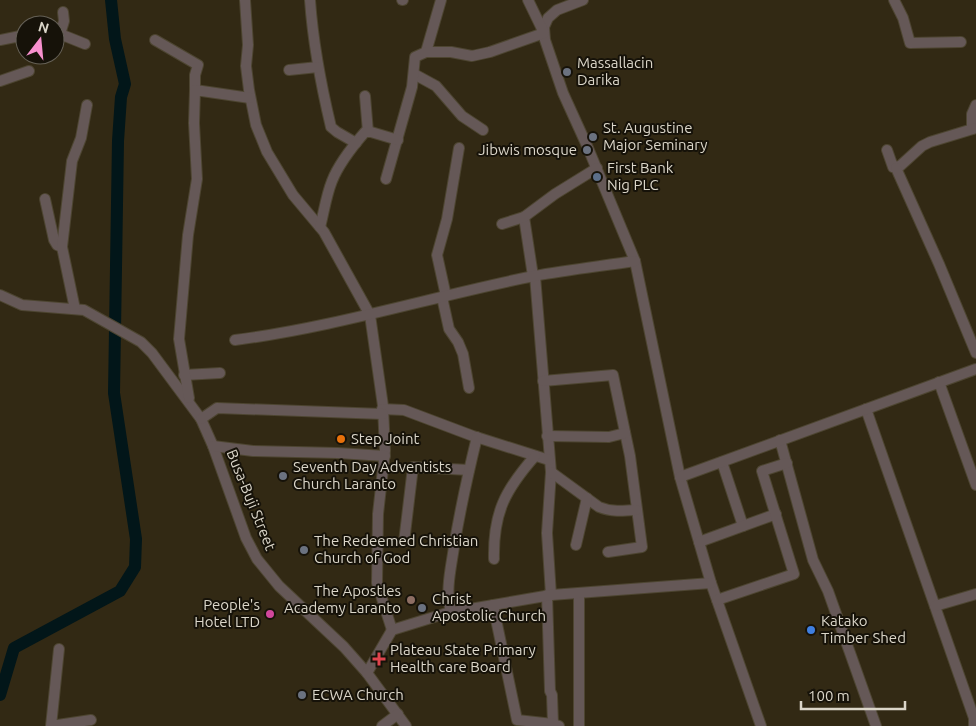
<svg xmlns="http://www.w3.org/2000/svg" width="976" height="726" font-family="Ubuntu,sans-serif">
<rect width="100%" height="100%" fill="#322914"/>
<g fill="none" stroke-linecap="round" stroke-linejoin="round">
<polyline stroke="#021619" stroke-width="12" points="0,695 14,648 120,591 135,567 136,539 114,393 118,141 121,97 125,84 115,39 111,0"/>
<g stroke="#4d4531" stroke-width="12">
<g id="minor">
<polyline points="245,0 248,45 246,66 249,90 256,125 267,152 293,195 324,232 370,315 383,406 385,451 378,514 377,583 392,630"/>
<path d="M310,0C313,43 321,85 331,127L337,132L356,143"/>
<polyline points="402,0 403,0"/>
<polyline points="583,0 557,10 548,18 544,27 545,40 563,93 588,148 635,261 680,477 711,583 761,726"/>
<polyline points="894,0 903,18 910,43 961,42"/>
<polyline points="55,32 85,44"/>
<polyline points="60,34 64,21 63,12"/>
<polyline points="0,40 25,35"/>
<polyline points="155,40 198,65 195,75 195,90"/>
<polyline points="426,52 441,0"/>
<polyline points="289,70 318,67"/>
<polyline points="414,74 436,86 462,116 483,130"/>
<polyline points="0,81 29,71"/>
<polyline points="365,96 368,132"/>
<polyline points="972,129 972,114 976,105"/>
<polyline points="887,150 893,167 900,166 922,146 930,142 976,128"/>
<polyline points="896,168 939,264 976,353"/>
<polyline points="386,179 412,87 415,57 426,52 451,52 472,56 490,52 544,33 528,0"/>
<polyline points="45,199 54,240 57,245 62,247"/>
<polyline points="524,217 533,276"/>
<polyline points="502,224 524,217 555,194 597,168"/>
<path d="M320,227C324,212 326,196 332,181C339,163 352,147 365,132H371L398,140"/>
<polyline points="535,276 551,472 547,533 551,595"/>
<polyline points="0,295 22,305 84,310 141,342 152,353 201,419 213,446 246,538 257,559 279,586 344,647 367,673 406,726"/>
<polyline points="446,296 437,255 447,219 459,148"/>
<polyline points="442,297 449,329 458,342 463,354 469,388"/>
<polyline points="75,309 62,247 72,161 81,138 87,105"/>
<path d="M235,340C336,327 434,296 534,276C567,270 602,266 635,261"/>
<polyline points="184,375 220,373"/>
<polyline points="543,381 613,375 630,456 642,547 608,552"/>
<polyline points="939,382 976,485"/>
<polyline points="189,398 179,339 188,235 197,179 194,123 195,90 250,98"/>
<polyline points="382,409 404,410 473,436 549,460"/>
<polyline points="866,409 974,718 974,726"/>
<polyline points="201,419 217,408 383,414"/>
<polyline points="547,436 609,437 625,433"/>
<polyline points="780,440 813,560 828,591 876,726"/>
<polyline points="213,446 253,451 338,453 385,456"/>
<polyline points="722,462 743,526"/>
<path d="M551,472L599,507C611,512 623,511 636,510"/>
<polyline points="680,477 976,369"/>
<polyline points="404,542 413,467 469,470"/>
<polyline points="699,542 776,514"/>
<polyline points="576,545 587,498"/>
<path d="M494,559C493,513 505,490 535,456"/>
<polyline points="579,593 579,726"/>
<polyline points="547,595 550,691 552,695 553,724"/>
<polyline points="717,600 794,574 762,471 787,463"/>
<polyline points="493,605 517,720 553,724 559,726"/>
<polyline points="935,606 976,594"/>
<path d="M451,612C445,591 451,568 454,547C460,510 468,474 477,437"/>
<polyline points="59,649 51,726 91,720"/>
<polyline points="367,673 392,630 447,613 551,595 711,583"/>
<polyline points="382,726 398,714"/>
</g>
</g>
<use href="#minor" stroke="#655857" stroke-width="10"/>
</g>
<g fill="#6b7280" stroke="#161209" stroke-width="2">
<circle cx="567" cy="72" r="5"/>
<circle cx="593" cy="137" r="5"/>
<circle cx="587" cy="150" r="5"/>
<circle cx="283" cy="476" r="5"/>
<circle cx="304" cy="550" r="5"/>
<circle cx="422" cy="608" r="5"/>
<circle cx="302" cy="695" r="5"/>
</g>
<circle fill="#5c6f8a" stroke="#161209" stroke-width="2" cx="597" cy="177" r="5"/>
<circle fill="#e8710a" stroke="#161209" stroke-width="2" cx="341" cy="439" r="5"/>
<circle fill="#8d6e63" stroke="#161209" stroke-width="2" cx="411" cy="600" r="5"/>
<circle fill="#d1479c" stroke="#161209" stroke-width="2" cx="270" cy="614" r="5"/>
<circle fill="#3f7fe0" stroke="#161209" stroke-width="2" cx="811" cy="630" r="5"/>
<path fill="#e0444e" stroke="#161209" stroke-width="2" d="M376.5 651.5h5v5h5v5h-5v5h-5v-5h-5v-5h5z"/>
<g text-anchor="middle" stroke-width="4" stroke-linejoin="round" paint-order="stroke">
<g font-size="15" fill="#dbd6c9" stroke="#161209" text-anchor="start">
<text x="577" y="68">Massallacin<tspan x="577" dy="17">Darika</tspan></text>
<text x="603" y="133">St. Augustine<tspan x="603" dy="17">Major Seminary</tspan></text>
<text x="577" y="155" text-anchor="end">Jibwis mosque</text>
<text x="607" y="173">First Bank<tspan x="607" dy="17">Nig PLC</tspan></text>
<text x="351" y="444">Step Joint</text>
<text x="293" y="472">Seventh Day Adventists<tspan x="293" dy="17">Church Laranto</tspan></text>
<text x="314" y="546">The Redeemed Christian<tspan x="314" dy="17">Church of God</tspan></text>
<text x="401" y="596" text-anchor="end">The Apostles<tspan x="401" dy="17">Academy Laranto</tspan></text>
<text x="432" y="604">Christ<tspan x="432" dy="17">Apostolic Church</tspan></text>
<text x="260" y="610" text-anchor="end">People's<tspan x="260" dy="17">Hotel LTD</tspan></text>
<text x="821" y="626">Katako<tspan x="821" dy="17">Timber Shed</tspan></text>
<text x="390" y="655">Plateau State Primary<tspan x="390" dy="17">Health care Board</tspan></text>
<text x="312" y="700">ECWA Church</text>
</g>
<g font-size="15" fill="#dbd6c9" stroke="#161209">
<text transform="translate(251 500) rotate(68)" y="5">Busa-Buji Street</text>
</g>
</g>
<g transform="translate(40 40) rotate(16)"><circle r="24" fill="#161209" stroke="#656056"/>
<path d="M0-4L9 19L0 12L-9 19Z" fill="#f790ce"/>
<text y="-8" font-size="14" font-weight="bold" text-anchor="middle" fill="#dbd6c9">N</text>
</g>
<path d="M801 701v8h104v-8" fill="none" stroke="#dbd6c9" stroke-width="2.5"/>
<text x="808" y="701" font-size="15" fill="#dbd6c9" stroke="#161209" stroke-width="4" paint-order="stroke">100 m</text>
</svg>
